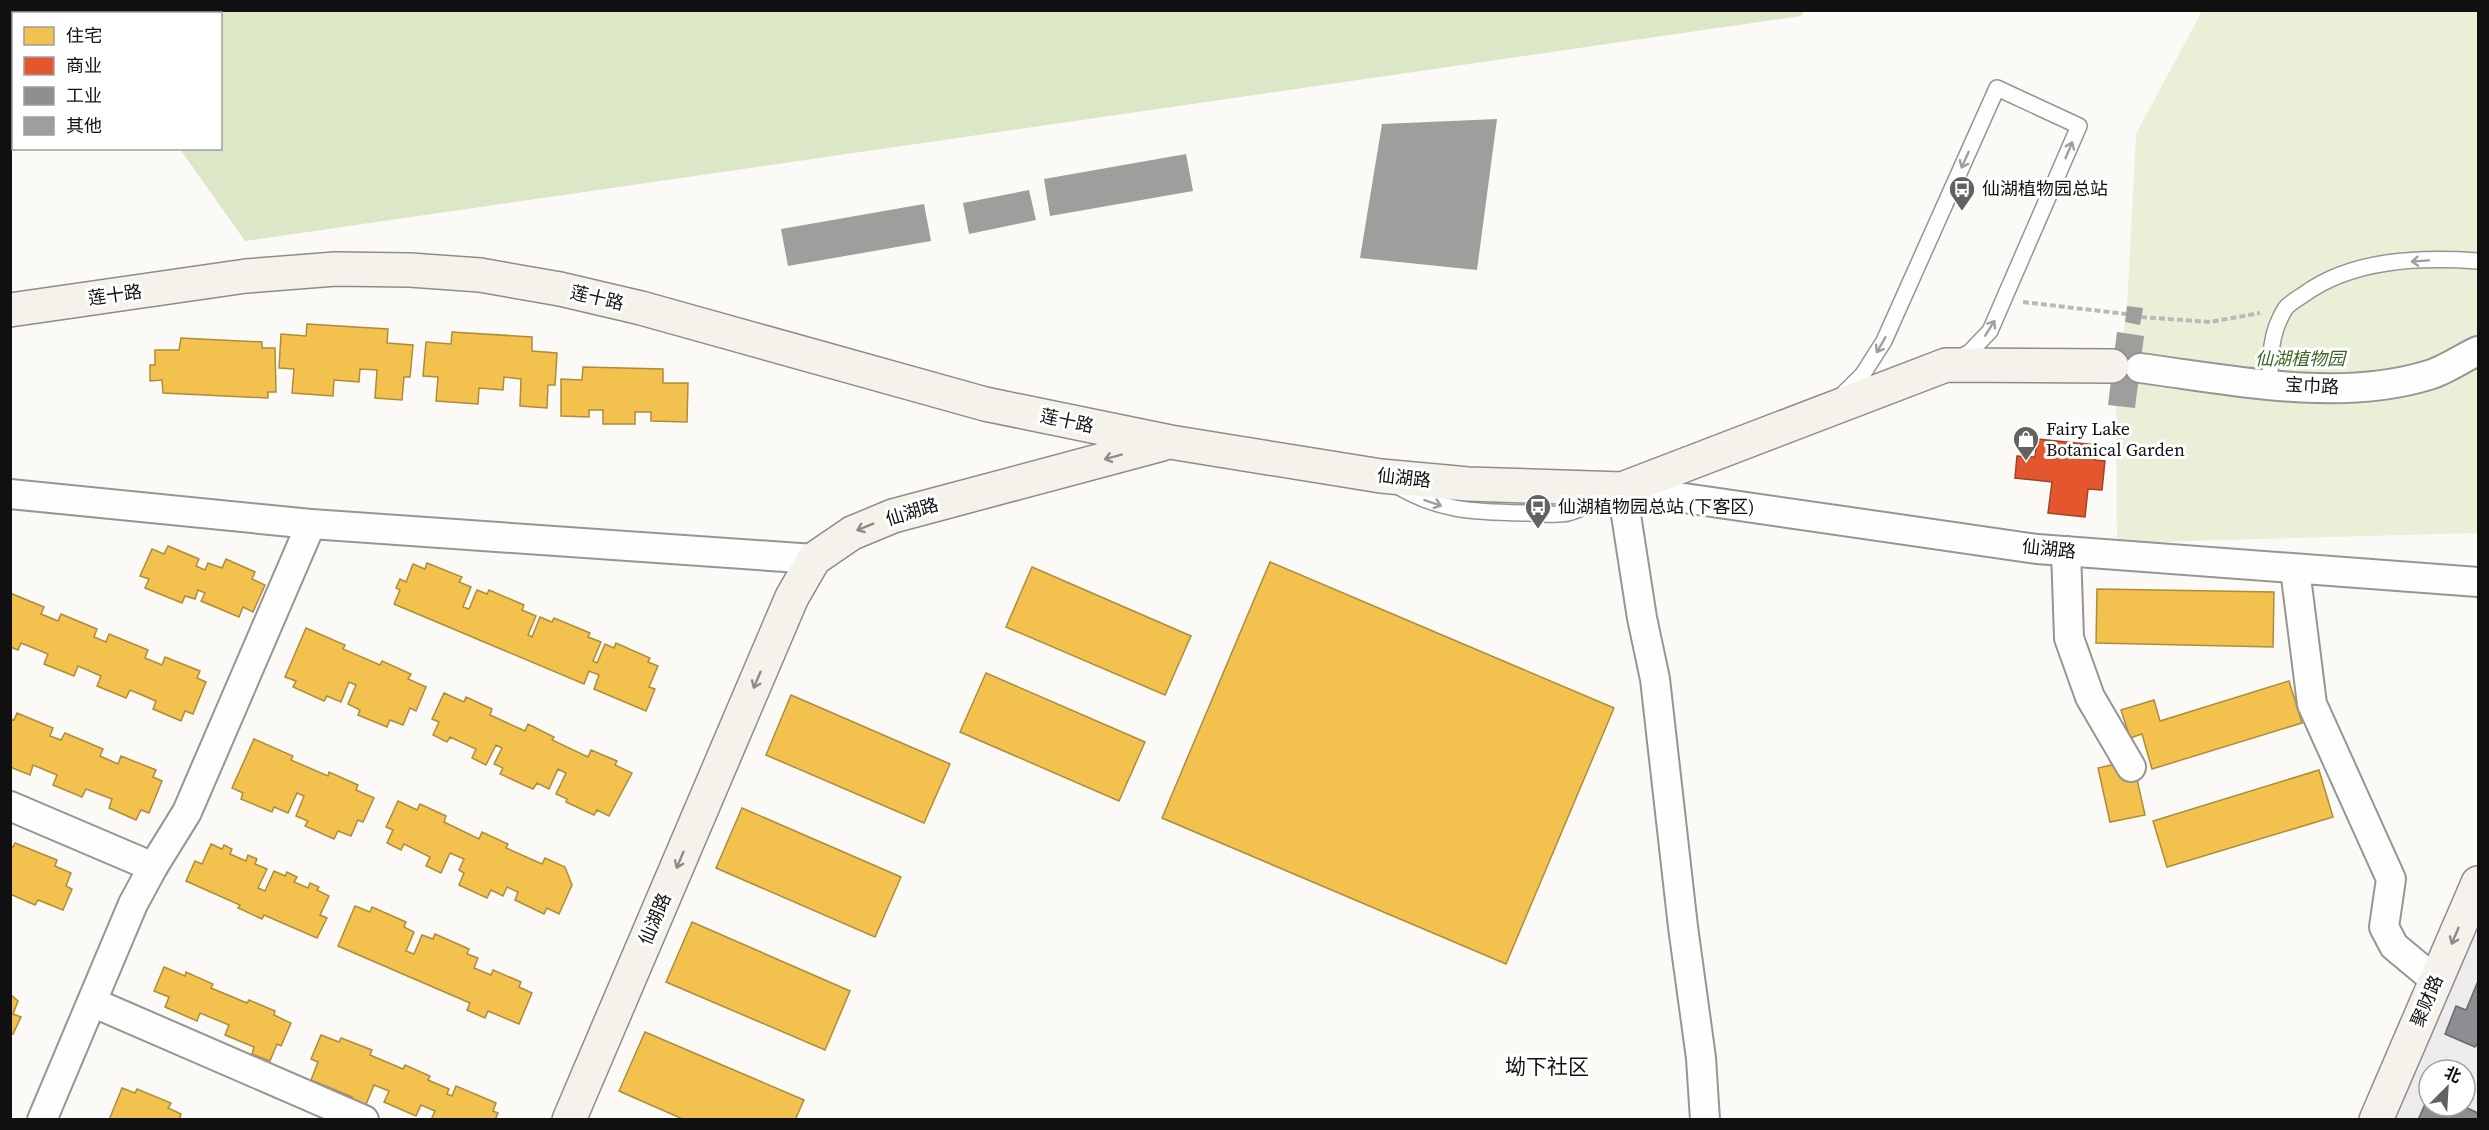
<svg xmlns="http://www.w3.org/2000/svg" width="2489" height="1130" font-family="'Source Serif 4','Noto Sans SC',serif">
<rect width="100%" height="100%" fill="#fcfaf7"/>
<path fill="#eeebed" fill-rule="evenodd" d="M2478,928V1119H2395ZM2429,1070H2465V1106H2429Z"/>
<polygon fill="#eaf0d8" points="2202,11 2478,11 2478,533 2117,543 2116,406 2108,405 2117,332 2124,333 2127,306 2136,134"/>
<polygon fill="#dce7c7" points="83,11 82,11 1804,11 1801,16 245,241 180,149 220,148 220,14 85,14"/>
<g fill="#f2c14e" stroke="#ae8c3b" stroke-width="1.5">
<polygon points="307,324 388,329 387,343 413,345 410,377 404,377 402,400 375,398 377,370 360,369 359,382 334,380 333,396 292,393 294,369 279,368 281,334 306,336"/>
<polygon points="452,332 532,337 532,351 557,353 555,385 548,385 547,408 520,406 521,379 504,377 503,390 479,388 478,404 436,401 438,377 423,376 426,342 451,344"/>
<polygon points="181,338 262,342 262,348 275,348 276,392 268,392 268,398 163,393 162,380 150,381 150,365 155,365 155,350 179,350"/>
<polygon points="583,367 663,369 663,383 688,383 687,422 651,421 651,412 635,412 635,424 603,424 603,410 589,410 589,417 561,416 561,379 582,380"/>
<polygon points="168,546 199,559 196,566 205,570 208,563 222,568 226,559 255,572 252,579 265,585 253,612 243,607 239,617 201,601 205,593 198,590 195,599 185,596 182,603 145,588 149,579 140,576 152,549 164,554"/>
<polygon points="1270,562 1614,708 1506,964 1162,818"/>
<polygon points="427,563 462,577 459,582 471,587 463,607 469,609 477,590 487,594 489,590 524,605 522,610 536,616 528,635 532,637 540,617 552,622 554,618 590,633 588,637 601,642 593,661 597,663 605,644 614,648 616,643 650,658 648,662 658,666 649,687 655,689 646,711 594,689 599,675 589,671 584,684 394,604 400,590 396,588 400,579 406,582 413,564 425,569"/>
<polygon points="1032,567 1191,636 1165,695 1006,627"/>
<polygon points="2097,589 2274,592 2273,647 2096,643"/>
<polygon points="10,593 44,607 41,614 58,621 61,614 97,629 94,637 106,642 109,634 148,650 145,658 162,665 165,657 200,671 197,678 206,682 193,714 185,711 181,721 153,709 156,701 130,690 126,698 97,686 101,676 78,666 74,676 44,664 48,654 21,643 18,650 10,647"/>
<polygon points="306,628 345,645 343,649 380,665 382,661 411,674 408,679 426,687 416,711 410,708 403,725 390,720 387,727 358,715 360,710 348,704 356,685 349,682 341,702 327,696 324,701 293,687 296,681 285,677"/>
<polygon points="986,673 1145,742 1119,801 960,732"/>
<polygon points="2289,681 2302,723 2152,769 2142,734 2130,738 2121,710 2154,700 2160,721"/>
<polygon points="444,693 464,702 466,697 492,709 490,715 525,731 528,724 554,737 552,740 588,757 591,750 617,761 615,765 632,773 609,816 597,810 594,815 566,802 567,799 556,794 566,773 558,769 549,789 537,783 533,789 500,774 503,768 494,764 502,748 496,745 486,765 472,758 476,749 450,737 447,742 433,735 439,722 432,719"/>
<polygon points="791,695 950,764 924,823 766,755"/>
<polygon points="17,713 53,728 50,736 61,740 65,733 103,749 100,756 118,764 121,756 156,770 153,777 162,781 149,813 141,810 136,820 109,808 112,799 86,789 82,797 53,785 57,775 33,765 30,775 10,767 10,719 14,720"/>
<polygon points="254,739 293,756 291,760 328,776 329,772 358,785 356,790 374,798 363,822 358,820 351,836 338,831 334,839 305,826 308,821 296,816 304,796 297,793 288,813 274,807 272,812 241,799 243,793 232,788"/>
<polygon points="2120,763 2124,781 2137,779 2145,815 2110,822 2098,768"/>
<polygon points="2319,770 2333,817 2167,867 2153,821"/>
<polygon points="398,801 417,810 420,804 446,816 444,822 479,839 482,832 508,844 506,848 542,864 545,858 565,867 572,885 559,914 547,908 544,914 515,900 518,892 507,887 503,896 491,890 487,898 459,885 464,873 459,870 464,859 450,853 441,873 426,866 430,857 404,844 401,850 387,843 393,830 386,827"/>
<polygon points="742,808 901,877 875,937 716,868"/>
<polygon points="15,843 57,860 55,866 71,873 66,886 72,889 63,910 38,900 35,905 10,894 10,846 13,847"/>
<polygon points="211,844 222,849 224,845 232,849 230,854 246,861 248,855 257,859 255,864 267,869 258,888 265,891 274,871 285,876 287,872 297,877 294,882 308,888 310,883 319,887 317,890 329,896 320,915 327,918 317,938 264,915 262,919 238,908 240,905 186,881 195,861 202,864"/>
<polygon points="355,906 370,912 372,907 406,922 404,927 414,932 406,951 414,954 422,935 433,939 435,934 469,949 467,954 478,958 474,968 491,975 493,970 521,982 519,987 532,993 519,1024 488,1011 485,1018 467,1010 470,1003 338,946"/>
<polygon points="692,922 850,991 825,1050 666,982"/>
<polygon points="164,967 185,976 186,972 213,984 211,988 247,1003 249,1000 275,1011 274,1015 291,1023 281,1046 277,1044 270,1061 252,1054 254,1047 225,1035 229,1025 200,1013 197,1021 165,1007 169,997 154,991"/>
<polygon points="10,994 18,1001 13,1014 21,1017 13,1034 10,1033"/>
<polygon points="645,1032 804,1100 795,1120 685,1120 619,1091"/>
<polygon points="321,1035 339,1042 341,1038 372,1050 370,1055 403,1069 405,1065 430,1076 428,1080 449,1089 447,1094 452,1096 456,1086 496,1103 493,1111 498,1113 495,1120 431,1120 435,1111 421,1105 416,1116 384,1102 389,1091 374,1085 365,1107 350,1101 352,1097 311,1080 318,1062 311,1059"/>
<polygon points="122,1088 135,1093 137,1089 171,1103 168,1108 181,1114 179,1120 109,1120"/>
</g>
<polygon fill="#e4572e" stroke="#a44225" stroke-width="1.5" points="2037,439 2096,445 2095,460 2105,461 2102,490 2088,489 2085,517 2048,513 2052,482 2015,478 2017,456 2035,457"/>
<g fill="#8d8d92" stroke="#68686b" stroke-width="1.5">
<polygon points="2478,981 2478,1043 2475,1047 2445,1034 2456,1006 2466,1010"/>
<polygon points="2429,1095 2429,1106 2463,1106 2478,1113 2478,1120 2418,1120"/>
</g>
<g fill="#a09e9c">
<polygon points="1497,119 1477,270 1360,258 1382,124"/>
<polygon points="1186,154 1193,191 1050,216 1044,179"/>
<polygon points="1029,190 1036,220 969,234 963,203"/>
<polygon points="924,204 931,241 788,266 781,229"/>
<polygon points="2127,306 2143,308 2140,325 2125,322"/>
<polygon points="2117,332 2144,336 2135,408 2108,405"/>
</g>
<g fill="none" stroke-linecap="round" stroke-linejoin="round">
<g stroke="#969594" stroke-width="18">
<g id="lane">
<path d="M2270,384C2270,358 2270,333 2285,309C2288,304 2297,299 2303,295C2352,259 2419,257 2478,261"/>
<polyline points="1841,396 1863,374 1884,341 1997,88 2079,126 1990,331 1970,352 1957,359"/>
<path d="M1394,484C1438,512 1477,512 1527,513C1540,513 1556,516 1568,513C1582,510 1593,501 1606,495"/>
</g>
</g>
<g stroke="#969594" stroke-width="32">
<g id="street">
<path d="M2140,368C2232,380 2338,403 2429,375C2446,370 2462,358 2478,351"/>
<polyline points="10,494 311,524 814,559"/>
<polyline points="2066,551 2069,638 2090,697 2131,767"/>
<polyline points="2295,569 2312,704 2391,879 2384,927 2394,946 2436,981"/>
<polyline points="10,806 153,867"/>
<polyline points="92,1002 364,1120"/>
<polyline points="42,1120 133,904 153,867 187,812 311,524"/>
<polyline points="1705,1120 1701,1058 1683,927 1655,679 1642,618 1622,489 2037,549 2478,582"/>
</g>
</g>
<g stroke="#8d8c8b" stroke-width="36">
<g id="secondary">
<polyline points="10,310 246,276 335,269 410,270 480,275 560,289 641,308 985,404 1170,442 1381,476 1468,484 1622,489 1946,365 2112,366"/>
<polyline points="569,1120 792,597 814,559 852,533 893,516 1162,444"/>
<polyline points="2376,1120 2478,883"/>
</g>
</g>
<g stroke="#b9b9b8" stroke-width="4" stroke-dasharray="6 3" stroke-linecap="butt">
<polyline points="2023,302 2126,314"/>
<polyline points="2141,317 2210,322 2260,313"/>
</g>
<use href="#lane" stroke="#fffefe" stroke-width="15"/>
<use href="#street" stroke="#fffefe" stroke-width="28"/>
<use href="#secondary" stroke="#f5f2ec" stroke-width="33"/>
</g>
<defs><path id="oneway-shaft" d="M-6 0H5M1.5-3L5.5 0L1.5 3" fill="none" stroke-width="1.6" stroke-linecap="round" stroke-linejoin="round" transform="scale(1.5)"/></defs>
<g stroke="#9f9f9f">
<use href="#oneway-shaft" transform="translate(2069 150) rotate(-67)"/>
<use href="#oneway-shaft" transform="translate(1965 160) rotate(114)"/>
<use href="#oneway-shaft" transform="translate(2420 261) rotate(176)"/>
<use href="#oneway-shaft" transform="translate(1990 328) rotate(-58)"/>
<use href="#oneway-shaft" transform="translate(1881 345) rotate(120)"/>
<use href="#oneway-shaft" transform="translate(1433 503) rotate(19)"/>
</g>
<g stroke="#8e8c89">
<use href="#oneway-shaft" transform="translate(1113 457) rotate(165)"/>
<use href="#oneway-shaft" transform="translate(865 527) rotate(158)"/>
<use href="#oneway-shaft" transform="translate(757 680) rotate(113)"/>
<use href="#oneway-shaft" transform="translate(680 860) rotate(113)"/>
<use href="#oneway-shaft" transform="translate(2455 936) rotate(113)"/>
</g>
<defs>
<g id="bus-pin" transform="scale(1.35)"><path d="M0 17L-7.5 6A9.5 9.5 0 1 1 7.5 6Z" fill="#636261" stroke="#fff"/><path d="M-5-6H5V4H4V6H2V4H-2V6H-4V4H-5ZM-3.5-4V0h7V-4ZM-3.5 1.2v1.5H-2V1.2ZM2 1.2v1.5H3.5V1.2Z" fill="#fff"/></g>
<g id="shop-pin" transform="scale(1.35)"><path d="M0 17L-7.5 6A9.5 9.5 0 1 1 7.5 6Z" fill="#636261" stroke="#fff"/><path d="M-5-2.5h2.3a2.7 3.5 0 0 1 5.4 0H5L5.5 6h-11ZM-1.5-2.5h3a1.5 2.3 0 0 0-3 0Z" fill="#fff"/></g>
</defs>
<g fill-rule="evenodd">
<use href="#bus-pin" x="1962" y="189"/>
<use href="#shop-pin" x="2026" y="439"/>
<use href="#bus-pin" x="1538" y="507"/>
</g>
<g text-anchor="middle" stroke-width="6" stroke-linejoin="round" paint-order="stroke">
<g font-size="18" fill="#101010" stroke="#fff" text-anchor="start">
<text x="1982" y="195">仙湖植物园总站</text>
<text x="2046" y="435">Fairy Lake<tspan x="2046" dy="21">Botanical Garden</tspan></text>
<text x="1558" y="513">仙湖植物园总站 (下客区)</text>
</g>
<g font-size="18" fill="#101010" stroke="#fff">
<text transform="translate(115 295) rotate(-8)" y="6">莲十路</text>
<text transform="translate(597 298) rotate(13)" y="6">莲十路</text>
<text transform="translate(2312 386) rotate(3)" y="6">宝巾路</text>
<text transform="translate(1067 421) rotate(12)" y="6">莲十路</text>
<text transform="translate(1404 478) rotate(6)" y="6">仙湖路</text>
<text transform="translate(912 512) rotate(-17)" y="6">仙湖路</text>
<text transform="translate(2049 549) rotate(6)" y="6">仙湖路</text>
<text transform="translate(655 919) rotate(-67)" y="6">仙湖路</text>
<text transform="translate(2427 1001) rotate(-67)" y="6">聚财路</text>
</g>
<g font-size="18" font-style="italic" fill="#3c6623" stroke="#fff">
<text x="2300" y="365">仙湖植物园</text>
</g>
<g font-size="21" fill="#101010" stroke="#fff">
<text x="1547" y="1074">坳下社区</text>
</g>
</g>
<rect width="2489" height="1130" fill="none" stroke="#101010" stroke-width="24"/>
<rect x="12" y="12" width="210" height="138" fill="#ffffff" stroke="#9f9f9f" stroke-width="1.5"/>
<rect x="24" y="27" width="30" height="18" fill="#f2c14e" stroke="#9f9f9f" stroke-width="1.5"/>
<text x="66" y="42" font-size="18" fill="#101010">住宅</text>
<rect x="24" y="57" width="30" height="18" fill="#e4572e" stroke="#9f9f9f" stroke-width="1.5"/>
<text x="66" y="72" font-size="18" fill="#101010">商业</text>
<rect x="24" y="87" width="30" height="18" fill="#8d8d92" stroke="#9f9f9f" stroke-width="1.5"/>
<text x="66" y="102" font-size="18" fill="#101010">工业</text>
<rect x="24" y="117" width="30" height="18" fill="#a09e9c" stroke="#9f9f9f" stroke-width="1.5"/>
<text x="66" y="132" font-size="18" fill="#101010">其他</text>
<g transform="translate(2447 1088) rotate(24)"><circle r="28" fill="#ffffff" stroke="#9f9f9f" stroke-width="1.5"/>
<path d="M0-4.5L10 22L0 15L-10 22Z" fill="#636261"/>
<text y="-9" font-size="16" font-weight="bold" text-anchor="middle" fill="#101010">北</text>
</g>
</svg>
